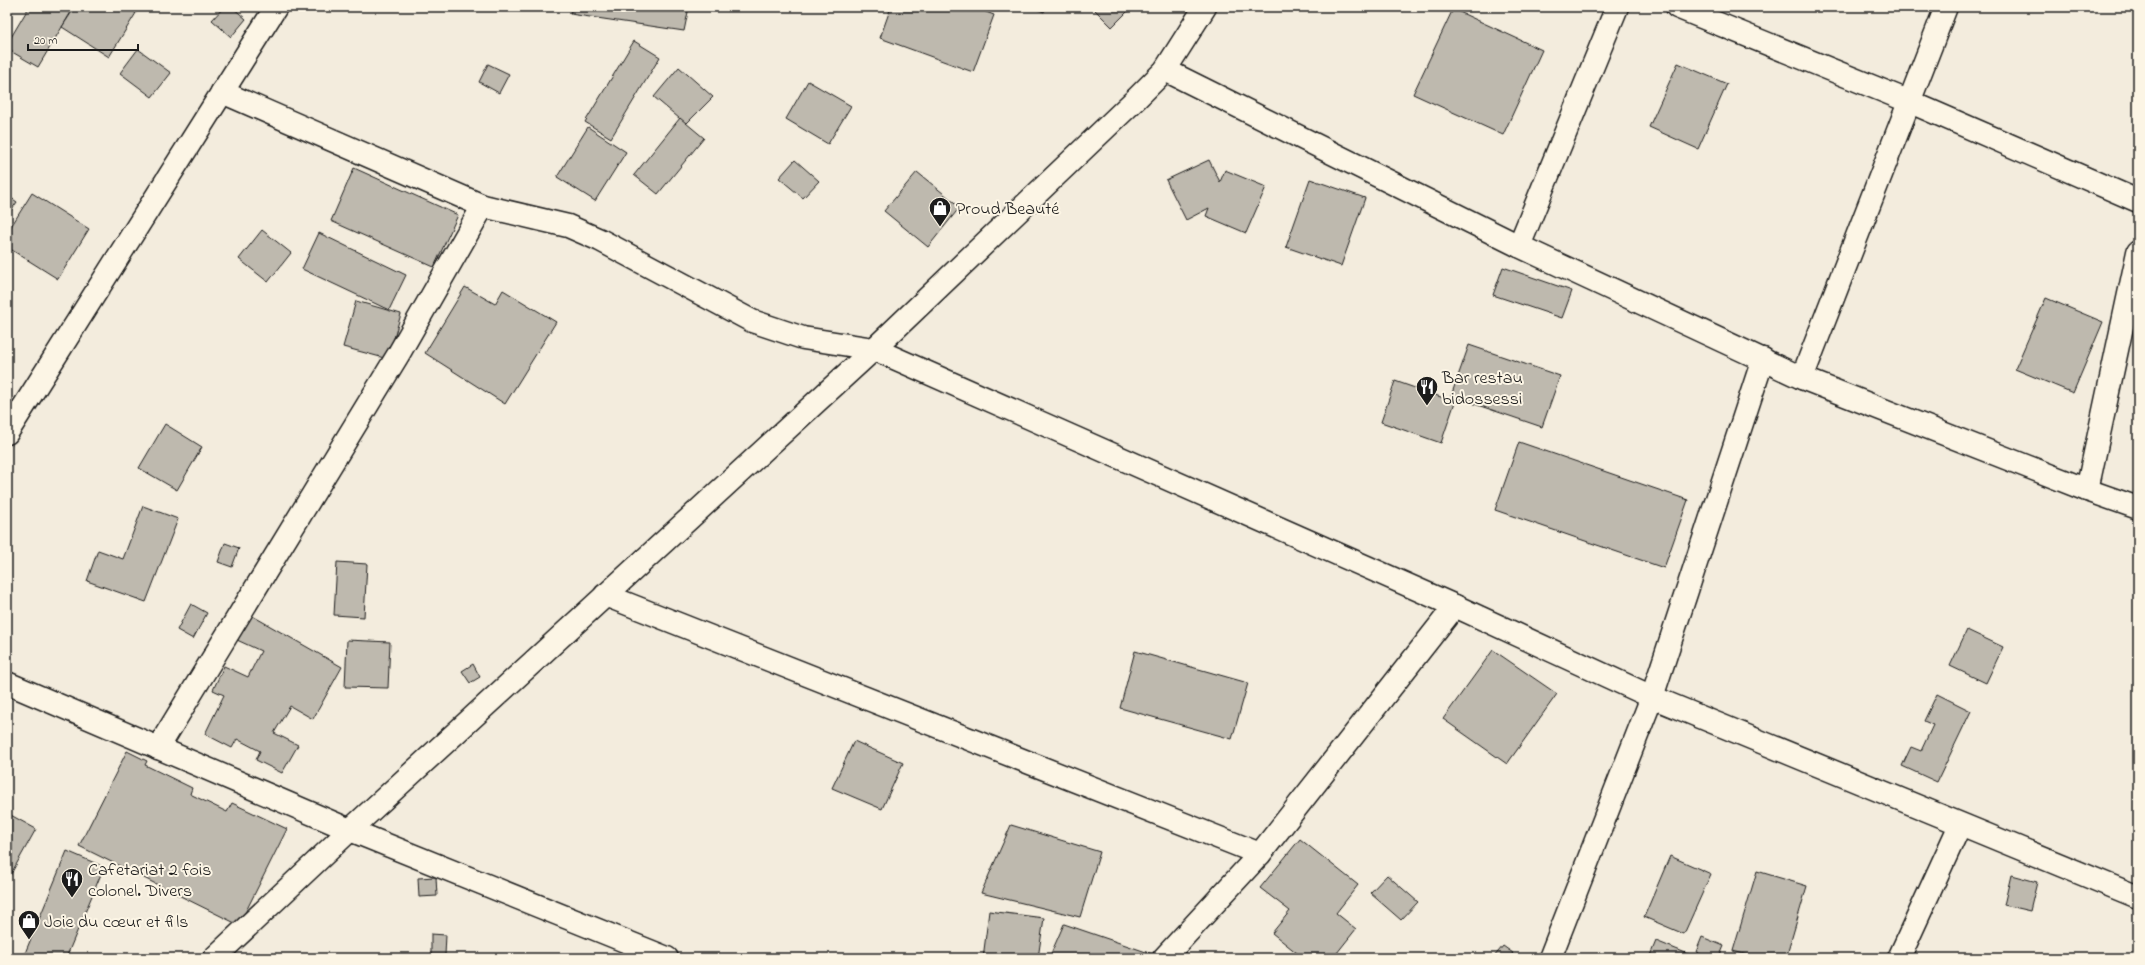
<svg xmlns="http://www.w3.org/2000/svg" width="2145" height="965" font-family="'Indie Flower',sans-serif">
<rect width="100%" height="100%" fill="#f3ecdd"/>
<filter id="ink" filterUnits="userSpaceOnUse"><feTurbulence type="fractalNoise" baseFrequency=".025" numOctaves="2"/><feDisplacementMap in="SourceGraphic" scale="8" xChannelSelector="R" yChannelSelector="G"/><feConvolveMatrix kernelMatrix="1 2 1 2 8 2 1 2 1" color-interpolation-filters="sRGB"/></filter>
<g filter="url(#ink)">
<g fill="#beb9ae" stroke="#1c1c1c">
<polygon points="29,7 74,7 38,67 7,49 7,44"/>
<polygon points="75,7 127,7 136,13 109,57 62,27"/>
<polygon points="224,7 232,7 246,19 231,37 212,20"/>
<polygon points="572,7 689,7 684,31 570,14"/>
<polygon points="891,7 973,7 994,15 973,72 880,38"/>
<polygon points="1031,7 1046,7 1044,12"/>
<polygon points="1098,7 1132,7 1112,27 1095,10"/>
<polygon points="1166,7 1180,7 1178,11"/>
<polygon points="1453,9 1542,50 1503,135 1413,94"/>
<polygon points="634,41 660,57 611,138 585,122"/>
<polygon points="138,49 171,73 152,97 120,73"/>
<polygon points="1678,63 1727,84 1698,149 1649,127"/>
<polygon points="488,64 509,74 499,93 479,82"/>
<polygon points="679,67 713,97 686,124 654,97"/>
<polygon points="808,81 851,106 828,144 786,119"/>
<polygon points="680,118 704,138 658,194 634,175"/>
<polygon points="588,127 626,152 595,201 557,177"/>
<polygon points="795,160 819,181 803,198 779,178"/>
<polygon points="1209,160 1220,182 1225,170 1266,187 1246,233 1206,216 1209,208 1186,220 1166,180"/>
<polygon points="354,168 458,215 434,267 331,221"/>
<polygon points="917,172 960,207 928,247 884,211"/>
<polygon points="1310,179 1365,198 1341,266 1286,247"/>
<polygon points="32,193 89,229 58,279 7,247 7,233"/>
<polygon points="7,195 17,202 7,216"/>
<polygon points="262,230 291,253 268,282 239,259"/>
<polygon points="319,233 406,275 389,310 302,269"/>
<polygon points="1503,267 1572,291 1562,318 1493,295"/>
<polygon points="465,287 495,304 503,290 556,322 505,404 425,353"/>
<polygon points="2046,298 2103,322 2073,393 2015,369"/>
<polygon points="356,301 401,314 388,359 343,347"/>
<polygon points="1469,345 1560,376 1542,427 1451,396"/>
<polygon points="1395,381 1455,402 1441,443 1381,422"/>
<polygon points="165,424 202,447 177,490 139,468"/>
<polygon points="1519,442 1688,500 1664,568 1495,510"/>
<polygon points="143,506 178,519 146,602 87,581 98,550 123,559"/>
<polygon points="225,543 239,548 232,567 218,562"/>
<polygon points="337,562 367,564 364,617 334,615"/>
<polygon points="191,604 207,613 193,639 177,630"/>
<polygon points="249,614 342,667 313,719 290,706 274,733 298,745 282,773 256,760 260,751 237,739 232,748 205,734 224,695 213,690 224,666 248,677 261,651 237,640"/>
<polygon points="1967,630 2003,647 1986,683 1950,666"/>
<polygon points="347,640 390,642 388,688 345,687"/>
<polygon points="1493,650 1557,694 1507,764 1443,719"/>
<polygon points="1135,651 1248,683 1232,739 1120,708"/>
<polygon points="473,664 480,677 470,683 462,671"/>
<polygon points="1937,694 1971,711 1937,782 1902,766 1911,747 1921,751 1933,725 1924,721"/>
<polygon points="854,741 903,763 882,809 832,788"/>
<polygon points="127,751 147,761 145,765 192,788 190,794 227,812 232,803 287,829 239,925 79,846"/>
<polygon points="7,813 36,829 7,881"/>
<polygon points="1011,825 1100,852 1080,917 981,893"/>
<polygon points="1300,839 1358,885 1336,913 1356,929 1333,958 1292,958 1297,953 1272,933 1290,911 1260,888"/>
<polygon points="67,851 104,867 66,958 23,958"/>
<polygon points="1670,856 1711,874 1684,934 1644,917"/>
<polygon points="1757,871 1807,886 1786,958 1759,958 1733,951"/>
<polygon points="1387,875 1418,902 1401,920 1370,893"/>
<polygon points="2011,875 2037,882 2030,911 2004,905"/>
<polygon points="436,877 437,896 419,897 418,878"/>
<polygon points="989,911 1044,918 1038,958 983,958"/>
<polygon points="1064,924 1152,954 1149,958 1049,958"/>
<polygon points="431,934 446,935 445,955 431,955"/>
<polygon points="1702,937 1724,946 1719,958 1710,958 1696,952"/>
<polygon points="1656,941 1698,958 1649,958"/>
<polygon points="1503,946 1513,953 1509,958 1493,958"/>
</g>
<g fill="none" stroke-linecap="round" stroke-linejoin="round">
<g stroke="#1c1c1c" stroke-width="25">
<g id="street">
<polyline points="1677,7 1908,101 2138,201"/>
<polyline points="1165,70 1519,246 1802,378 2087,490 2138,508"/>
<polyline points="222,92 483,206 568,226 600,240 752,321 803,338 874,349 1455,606 1652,697 2138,897"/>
<polyline points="1519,246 1617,7"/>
<polyline points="1802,378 1946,7"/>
<polyline points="7,433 276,7"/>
<polyline points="2087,490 2138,252"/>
<polyline points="605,595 1260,854"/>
<polyline points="7,683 350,830 667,958"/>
<polyline points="158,748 398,355 483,206"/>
<polyline points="214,958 350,830 874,349 1137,98 1165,70 1205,7"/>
<polyline points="1164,958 1260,854 1455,606"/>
<polyline points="1550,958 1652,697 1763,359"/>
<polyline points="1899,958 1960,825"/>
</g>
</g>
<use href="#street" stroke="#fcf5e5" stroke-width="22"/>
</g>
</g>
<defs>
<g id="shop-pin" transform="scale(1.15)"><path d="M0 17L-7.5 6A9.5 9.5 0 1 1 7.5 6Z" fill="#1c1c1c" stroke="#fcf5e5"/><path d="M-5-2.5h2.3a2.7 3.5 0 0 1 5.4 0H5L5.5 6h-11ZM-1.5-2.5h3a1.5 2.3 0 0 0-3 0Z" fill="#fff"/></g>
<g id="restaurant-pin" transform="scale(1.15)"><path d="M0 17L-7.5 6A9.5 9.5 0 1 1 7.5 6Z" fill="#1c1c1c" stroke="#fcf5e5"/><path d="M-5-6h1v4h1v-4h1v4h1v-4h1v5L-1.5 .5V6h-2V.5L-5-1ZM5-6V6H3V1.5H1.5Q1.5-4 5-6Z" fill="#fff"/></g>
</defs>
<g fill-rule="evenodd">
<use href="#shop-pin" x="940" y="208"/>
<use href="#restaurant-pin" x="1427" y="387"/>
<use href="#restaurant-pin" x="72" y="879"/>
<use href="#shop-pin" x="29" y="921"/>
</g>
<g text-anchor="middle" stroke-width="4" stroke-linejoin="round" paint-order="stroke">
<g font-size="18" fill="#1c1c1c" stroke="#fcf5e5" text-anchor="start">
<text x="956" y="214">Proud Beauté</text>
<text x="1442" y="383">Bar restau<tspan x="1442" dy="21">bidossessi</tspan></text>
<text x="88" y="875">Cafetariat 2 fois<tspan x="88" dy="21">colonel. Divers</tspan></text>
<text x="44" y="927">Joie du cœur et fils</text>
</g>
</g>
<rect width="2145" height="965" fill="none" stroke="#fcf5e5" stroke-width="24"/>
<rect x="12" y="12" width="2121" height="941" fill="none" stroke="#1c1c1c" stroke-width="1.5" filter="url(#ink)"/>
<path d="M28 44v6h110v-6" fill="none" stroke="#1c1c1c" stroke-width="2"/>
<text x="34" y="44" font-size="12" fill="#1c1c1c" stroke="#fcf5e5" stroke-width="3" paint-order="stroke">20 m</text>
</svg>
